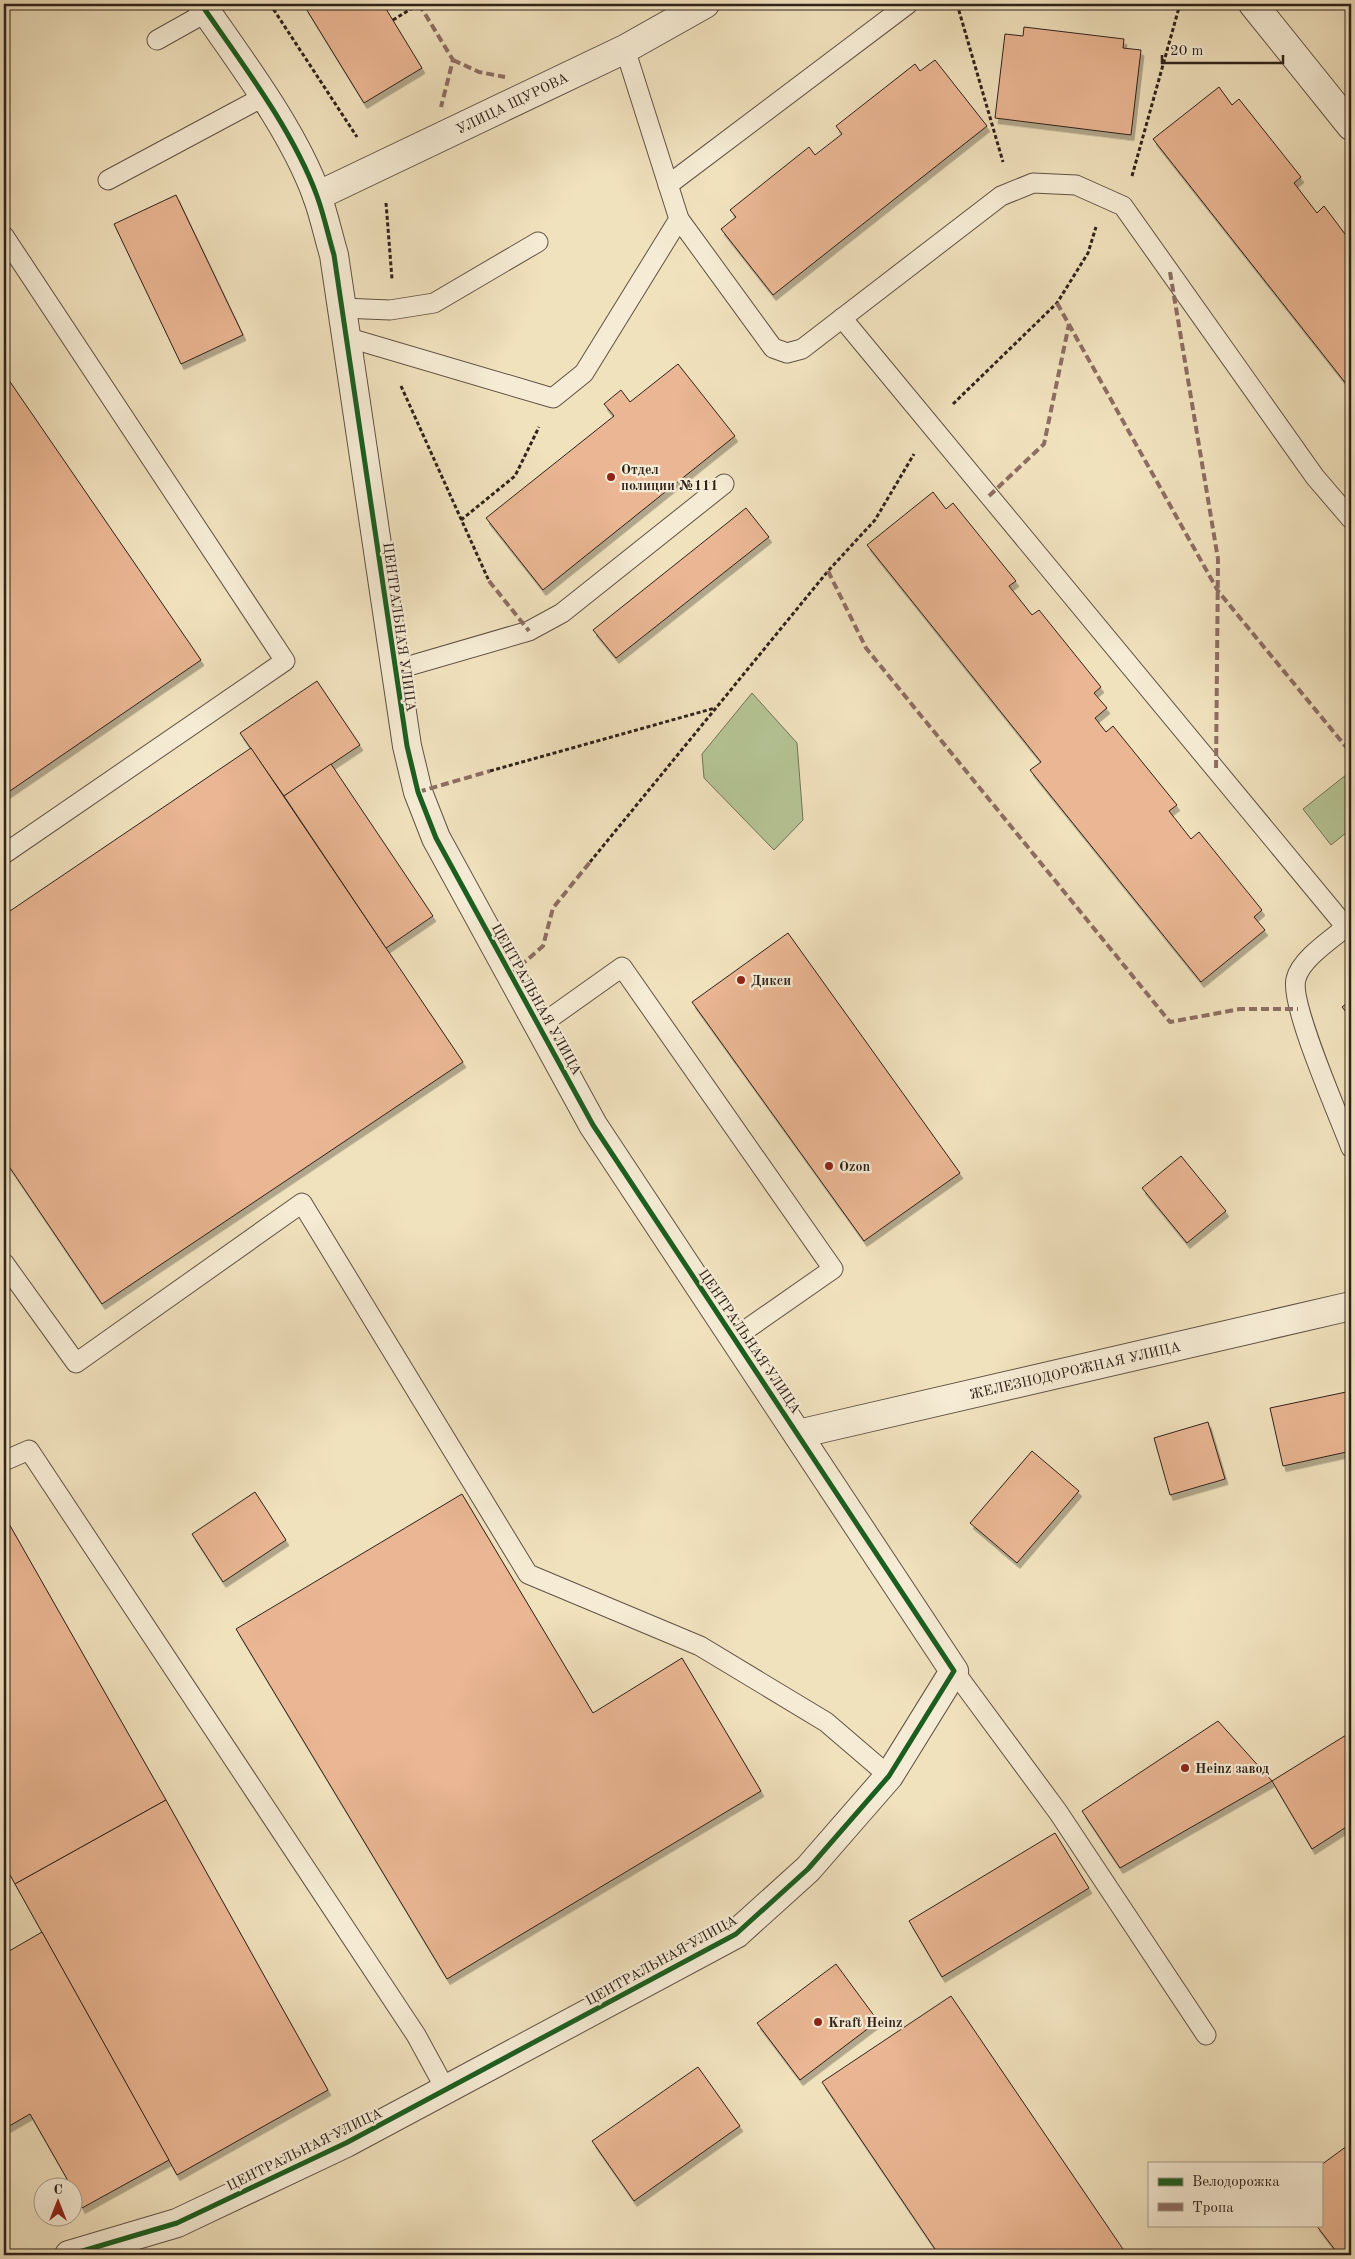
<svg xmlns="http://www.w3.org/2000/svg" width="1355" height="2259" font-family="'Old Standard TT',serif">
<defs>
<filter id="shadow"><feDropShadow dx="3" dy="5.5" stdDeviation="0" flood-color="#0004"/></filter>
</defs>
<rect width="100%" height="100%" fill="#f1e2be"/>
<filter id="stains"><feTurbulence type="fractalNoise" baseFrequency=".004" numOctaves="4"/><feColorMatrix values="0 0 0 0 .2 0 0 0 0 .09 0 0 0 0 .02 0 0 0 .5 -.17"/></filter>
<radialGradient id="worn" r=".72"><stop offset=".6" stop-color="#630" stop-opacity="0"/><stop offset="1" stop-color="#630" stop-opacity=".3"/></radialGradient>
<g fill="#b5c495" stroke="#727358">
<polygon points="752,693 797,743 803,820 774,850 704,778 702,754"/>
<polygon points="1351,771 1351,829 1331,845 1303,809"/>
</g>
<g fill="#eab693" stroke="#2f221b" filter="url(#shadow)">
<polygon points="311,4 383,4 422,68 364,103 305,7"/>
<polygon points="1024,27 1124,39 1123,48 1141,50 1131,135 995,118 1005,34 1023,36"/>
<polygon points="935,60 987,126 773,295 721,229 736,217 730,210 809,147 815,155 842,134 836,126 915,64 920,71"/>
<polygon points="1219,87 1232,105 1239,99 1301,177 1294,183 1317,213 1324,206 1351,242 1351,390 1153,139"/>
<polygon points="176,195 243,335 181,364 114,224"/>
<polygon points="678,364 735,436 543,590 486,518 614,416 604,404 621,390 630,402"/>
<polygon points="4,373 201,660 4,795"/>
<polygon points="933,492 946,509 953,503 1016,581 1009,586 1032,615 1039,610 1101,687 1094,693 1107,708 1095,718 1106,732 1113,726 1177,805 1169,811 1191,839 1199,832 1262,910 1254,917 1265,930 1201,982 1030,770 1041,762 867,545"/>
<polygon points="746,508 769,537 616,658 593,630"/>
<polygon points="317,681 360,745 284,796 240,733"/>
<polygon points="251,748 463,1062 102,1304 4,1159 4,915"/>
<polygon points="331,764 433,916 386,948 284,796"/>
<polygon points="788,933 960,1173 864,1241 692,1002"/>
<polygon points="1351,1000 1351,1018 1342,1007"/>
<polygon points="1181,1156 1226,1211 1187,1243 1142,1188"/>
<polygon points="1351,1391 1351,1451 1283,1466 1270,1408"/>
<polygon points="1208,1422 1225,1479 1170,1495 1154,1438"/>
<polygon points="1032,1451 1079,1491 1017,1563 970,1523"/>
<polygon points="255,1492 286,1540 223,1582 192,1534"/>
<polygon points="462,1494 593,1713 682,1658 761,1791 447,1979 236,1629"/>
<polygon points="4,1515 166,1800 15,1884 4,1864"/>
<polygon points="1218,1721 1272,1781 1120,1868 1082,1811"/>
<polygon points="1351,1732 1351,1824 1312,1849 1272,1781"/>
<polygon points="166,1800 328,2090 177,2175 15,1884"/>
<polygon points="1055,1833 1089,1888 942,1977 909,1921"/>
<polygon points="42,1932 169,2160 82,2208 72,2186 71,2186 30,2114 4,2129 4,1954"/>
<polygon points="836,1964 878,2021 800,2080 757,2023"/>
<polygon points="951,1996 1127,2255 939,2255 822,2082"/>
<polygon points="698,2067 740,2126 634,2201 592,2141"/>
<polygon points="1351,2143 1351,2255 1339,2255 1316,2225 1321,2225 1321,2165"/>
</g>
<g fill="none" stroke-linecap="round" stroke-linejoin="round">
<g stroke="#605244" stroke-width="21">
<g id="lane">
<polyline points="157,40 207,12"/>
<polyline points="625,49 679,219 773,348 787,353 802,349 1001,196 1033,183 1076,185 1123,206 1315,477 1351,519"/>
<polyline points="108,180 263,97"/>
<polyline points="668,185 908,4"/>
<polyline points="4,236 285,661 4,854"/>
<polyline points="342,308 390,310 434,303 538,242"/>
<polyline points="842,318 1346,927"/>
<polyline points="346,337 553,398 584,373 679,219"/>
<polyline points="395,670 529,631 562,613 724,484"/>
<path d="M1351,923C1335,937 1301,958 1296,979C1289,1004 1340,1118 1351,1148"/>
<polyline points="539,1026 622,967 833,1269 734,1338"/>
<polyline points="4,1263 76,1363 302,1203 528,1574 700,1646 826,1722 889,1776"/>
<polyline points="4,1461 29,1450 416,2035 446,2090"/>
<polyline points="954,1671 1058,1812 1206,2035"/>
</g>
</g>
<g stroke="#605244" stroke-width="30">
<g id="street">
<polyline points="1253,4 1351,126"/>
<polyline points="317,196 625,49 705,4"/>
<polyline points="798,1434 1351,1306"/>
<path d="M69,2255L177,2223L346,2143L736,1934L808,1869L889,1776L954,1671L593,1125L436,838L418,792L407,746L334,255C328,235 324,215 317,196C293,130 241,62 201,4"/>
</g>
</g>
<g stroke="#2f221b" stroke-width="3" stroke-dasharray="4 2.5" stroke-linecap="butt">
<polyline points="270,4 357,137"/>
<polyline points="957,4 1003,162"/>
<polyline points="393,20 419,4"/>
<polyline points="1132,176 1180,4"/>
<polyline points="386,203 392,279"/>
<polyline points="401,386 489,581"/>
<polyline points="953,404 1057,303 1088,253 1096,227"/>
<polyline points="461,520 515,476 539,427"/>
<polyline points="490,771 715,708"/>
<polyline points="590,862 828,571 875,520 914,454"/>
</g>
<use href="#lane" stroke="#f6ecd5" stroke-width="19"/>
<use href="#street" stroke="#f6ecd5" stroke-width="28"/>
<g stroke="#8d6e63" stroke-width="4" stroke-dasharray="8 4" stroke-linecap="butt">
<polyline points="419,4 453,60 441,107"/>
<polyline points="453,60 479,72 505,77"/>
<polyline points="1170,272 1218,559 1216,771"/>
<polyline points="1057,303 1218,591 1351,753"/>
<polyline points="989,496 1044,444 1069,324"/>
<polyline points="828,571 866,648 1170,1022 1240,1009 1298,1009"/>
<polyline points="489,581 529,631"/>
<polyline points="418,792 490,771"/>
<polyline points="511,974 543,946 553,908 590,862"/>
</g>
<g stroke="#f6ecd5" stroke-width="8">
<path id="cycleway" d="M69,2255L177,2223L346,2143L736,1934L808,1869L889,1776L954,1671L593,1125L436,838L418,792L407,746L334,255C328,235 324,215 317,196C293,130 241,62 201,4"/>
</g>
<use href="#cycleway" stroke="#1b5e20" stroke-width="5"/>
</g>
<g fill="#8f2418" stroke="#f6ecd5" stroke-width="2">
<circle cx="611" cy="477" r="5"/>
<circle cx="741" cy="980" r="5"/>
<circle cx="829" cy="1166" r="5"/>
<circle cx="1185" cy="1768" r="5"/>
<circle cx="818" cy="2022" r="5"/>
</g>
<g text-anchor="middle" stroke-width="4.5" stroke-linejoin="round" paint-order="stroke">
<g font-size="14" fill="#2f221b" stroke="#f6ecd5">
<text transform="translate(512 103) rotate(-26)" y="5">УЛИЦА ЩУРОВА</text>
<text transform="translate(400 627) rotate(82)" y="5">ЦЕНТРАЛЬНАЯ УЛИЦА</text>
<text transform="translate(537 999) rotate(61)" y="5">ЦЕНТРАЛЬНАЯ УЛИЦА</text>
<text transform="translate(750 1341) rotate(56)" y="5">ЦЕНТРАЛЬНАЯ УЛИЦА</text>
<text transform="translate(1075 1370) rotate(-13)" y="5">ЖЕЛЕЗНОДОРОЖНАЯ УЛИЦА</text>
<text transform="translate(661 1960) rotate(-29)" y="5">ЦЕНТРАЛЬНАЯ УЛИЦА</text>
<text transform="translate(304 2149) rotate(-26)" y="5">ЦЕНТРАЛЬНАЯ УЛИЦА</text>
</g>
<g font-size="14" font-weight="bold" fill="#2f221b" stroke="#f6ecd5" text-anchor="start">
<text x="621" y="474">Отдел<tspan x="621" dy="16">полиции №111</tspan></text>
<text x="751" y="985">Дикси</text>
<text x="839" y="1171">Ozon</text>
<text x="1195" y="1773">Heinz завод</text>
<text x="828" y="2027">Kraft Heinz</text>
</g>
</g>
<rect width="1355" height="2259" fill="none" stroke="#f1e2be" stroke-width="20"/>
<rect x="5" y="5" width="1345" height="2249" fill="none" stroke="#2f221b" stroke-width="2.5"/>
<rect x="10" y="10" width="1335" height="2239" fill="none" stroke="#2f221b"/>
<rect x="1148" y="2162" width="175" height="65" fill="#f6ecd5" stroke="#a69b8b"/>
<rect x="1158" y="2178" width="25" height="8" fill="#1b5e20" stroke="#a69b8b"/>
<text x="1192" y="2186" font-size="15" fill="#2f221b">Велодорожка</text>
<rect x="1158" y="2203" width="25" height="8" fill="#8d6e63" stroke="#a69b8b"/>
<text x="1192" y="2212" font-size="15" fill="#2f221b">Тропа</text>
<g transform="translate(58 2202)"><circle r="24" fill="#f6ecd5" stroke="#a69b8b"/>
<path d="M0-4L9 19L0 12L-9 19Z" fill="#8f2418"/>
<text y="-8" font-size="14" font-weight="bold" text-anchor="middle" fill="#2f221b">С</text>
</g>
<path d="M1162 55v8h121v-8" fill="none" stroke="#2f221b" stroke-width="2.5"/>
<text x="1170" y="55" font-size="15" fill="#2f221b" stroke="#f6ecd5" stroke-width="4" paint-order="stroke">20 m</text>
<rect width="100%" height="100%" filter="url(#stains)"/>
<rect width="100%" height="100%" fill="url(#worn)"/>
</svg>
